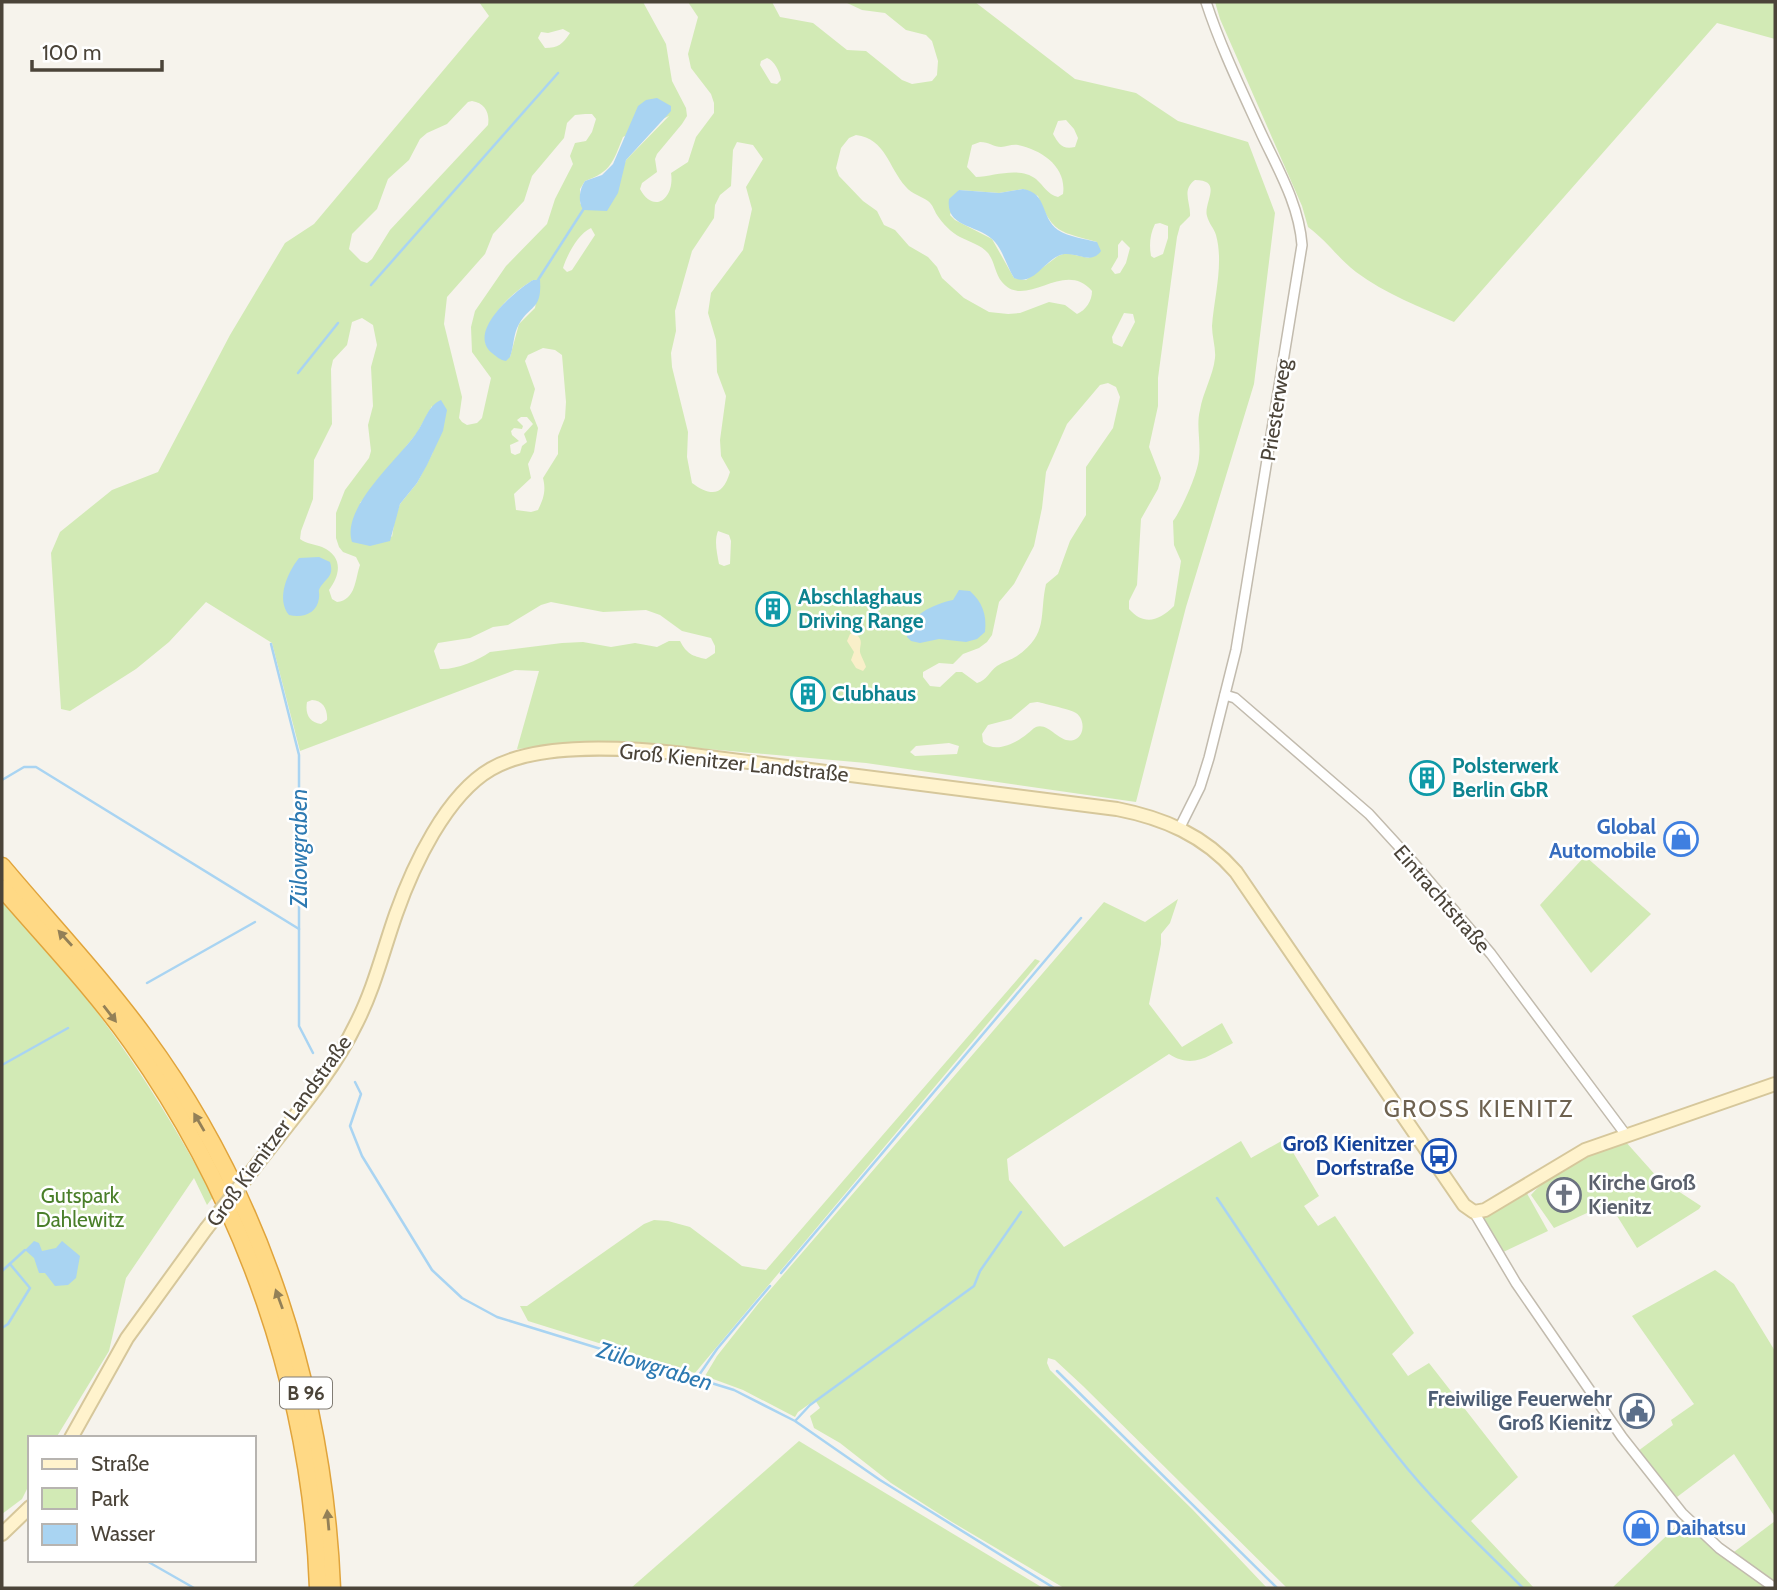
<svg xmlns="http://www.w3.org/2000/svg" width="1777" height="1590" font-family="Cabin,sans-serif">
<rect width="100%" height="100%" fill="#f6f3ec"/>
<g fill="#d2eab5" fill-rule="evenodd">
<path d="M479,2H643L666,44L672,81L686,108L687,116L682,124L657,154L655,159L657,172L642,183L640,189C654,215 675,198 671,173L688,162L696,137L714,113V103L711,94L691,68L688,54L698,17L688,2H772L780,17L813,23L847,50L866,51L902,80L912,84L932,81L937,75L938,61L932,41L926,35L906,30L885,13L862,10L845,2H975L1075,79L1136,93L1178,121L1248,142L1275,213L1254,384L1186,607L1136,802L866,763L639,743H590L517,749L539,671L515,670L300,751L272,643L206,602L169,642L136,669L70,711L61,709L51,553L60,532L112,490L158,472L230,335L285,243L314,224L489,16ZM563,29L570,33C563,44 558,48 545,48L538,38L541,32L548,33ZM767,58C774,60 780,72 781,80L777,84L771,83L760,65L761,61ZM472,101C485,103 490,113 488,125L390,230L372,259L367,263L361,261L349,249L352,234L377,209L388,179L409,160L420,139L427,133L447,124L468,102ZM585,114H592L596,119L592,132L586,141L575,143L570,156L573,164L555,199L547,224L506,266L475,311L471,327L472,352L491,378L482,418L477,423L467,425L462,422L459,418L462,397L444,324L447,297L485,254L493,234L524,201L532,176L564,138L567,123L575,115ZM669,116L626,160L621,173L580,204V189L585,181C611,172 613,162 623,137ZM1066,120L1074,129L1078,138L1075,147C1062,150 1059,144 1053,134L1058,121ZM856,135C886,139 888,167 906,187C912,194 921,196 928,201C933,205 934,210 937,215C942,223 952,233 960,237C970,242 981,245 988,253C995,262 995,274 1002,282C1026,311 1064,258 1092,291C1092,301 1086,310 1077,314L1065,305L1049,302L1020,313L1008,314L989,312L964,298L942,278L937,267L928,257L909,246L895,230L884,225L877,211L863,201L839,176L836,168L841,148L849,138ZM737,142L753,145L763,159L746,187L752,209L743,250L711,293L708,313L716,340L717,372L726,396L720,440L721,456L730,472C723,496 711,497 692,483L687,457L688,432L672,367L671,353L676,331L675,311L692,251L714,218L715,205L720,195L731,186L733,150ZM980,142C989,142 994,147 1001,147C1007,147 1011,144 1018,145C1042,150 1067,167 1063,194L1058,197C1047,194 1044,186 1036,179C1020,166 994,176 976,177L967,167L972,145ZM1195,180C1224,180 1203,203 1207,216C1209,224 1214,228 1216,235C1224,264 1214,297 1212,326C1212,337 1216,348 1215,358C1213,376 1203,392 1200,410C1196,425 1201,442 1199,458C1198,473 1182,509 1173,521L1174,545L1181,561L1174,606C1159,621 1144,626 1129,609V601L1137,585L1141,519L1158,489L1161,478L1149,447L1158,406V378L1177,237L1180,226L1190,216C1191,203 1181,190 1195,180ZM1023,189L1038,196C1053,234 1059,231 1097,242L1089,258L1066,253L1058,256L1026,280L1014,278L992,239L955,220L950,215L959,190L999,193ZM1160,223L1168,226V238L1163,254L1154,258L1151,256C1149,245 1150,234 1155,224ZM591,228L595,235L572,270L567,272L563,268C567,255 578,234 591,228ZM1122,240L1130,248L1126,263L1120,273L1115,274L1111,269L1118,257V245ZM533,280H540L535,308L519,324L510,357L485,343C489,314 509,295 533,280ZM1124,313L1133,314L1135,322L1122,347L1113,343L1112,337ZM362,318L373,325L377,345L371,367L373,406L368,425L371,451L369,458L345,490L336,513V538L339,547L343,552L356,557L360,565C355,579 356,600 337,602L332,599L329,590C340,575 344,557 322,547C314,544 307,544 300,539L301,531L313,499L314,460L332,424L331,369L333,360L347,345L352,322ZM543,348L555,350L562,355L566,402L565,418L558,436V454L543,478C546,490 544,498 538,510L531,512L516,510L514,494L531,478L528,464L534,452L538,428L530,408L535,389L525,361L528,355ZM1108,383L1116,387L1120,397L1113,428L1086,467V515L1070,541L1058,574L1046,584C1039,615 1049,634 1017,656C1011,660 1003,662 997,666C989,672 987,680 977,683L962,672H956L940,687L930,686L923,677V672L939,663L953,664L963,654L979,648L987,642L992,635L999,602L1014,584L1034,546L1042,508L1046,472L1067,424L1100,385ZM432,406L433,452L417,483L400,504L395,518L392,537L360,503L417,433ZM521,417H527L533,424L524,434L527,442L522,446L520,453L515,455L511,453L510,445L519,441L512,435L511,431L514,428L522,429L523,426L517,420ZM718,531L729,535L731,541L730,564L724,566L719,564C717,553 714,541 718,531ZM551,602L603,612L646,610L660,615L682,631L711,638L715,646V653L706,659C692,656 687,654 680,641H669L657,647L635,643L611,647L583,642L562,643L490,652C477,661 455,670 440,669L434,651L438,643L470,638L493,627L508,625L541,605ZM312,700C323,700 328,710 327,720L321,724C309,722 305,714 307,702ZM1037,702C1039,702 1071,710 1074,712C1084,716 1086,733 1076,739C1061,747 1050,722 1036,727C1033,728 1030,732 1027,734C1016,743 995,754 983,742L982,734L988,725L1011,719L1030,703ZM949,743L959,746L957,754L915,756L910,752L916,746Z"/>
<path d="M1215,2H1775V39L1717,23L1454,322C1421,307 1385,294 1356,272C1338,258 1326,240 1308,227L1302,206L1220,19Z"/>
<polygon points="1585,856 1651,914 1591,973 1540,905"/>
<path d="M1178,899L1170,923L1161,934V944L1149,1004L1182,1047L1222,1023L1233,1043C1209,1055 1194,1070 1169,1054L1007,1159L1009,1180L1064,1247L1241,1141L1251,1158L1285,1139L1319,1196L1304,1206L1318,1226L1335,1216L1414,1333L1392,1354L1408,1376L1429,1363L1518,1477L1471,1521L1534,1588H1287L1083,1386L1055,1360L1048,1358L1047,1363L1050,1370L1193,1510L1267,1588H1064L952,1522L891,1483L840,1443L814,1428L810,1416L820,1408L815,1400L798,1412L795,1417L743,1390L705,1376L717,1356L758,1304L1104,902L1145,922Z"/>
<path d="M2,902C33,937 64,971 93,1007C139,1067 178,1131 213,1197L207,1205L194,1178L126,1278L109,1351L56,1438H30V1483L22,1499L2,1514Z"/>
<polygon points="1035,959 1040,961 695,1373 528,1321 520,1306 527,1306 644,1224 654,1220 668,1221 690,1227 742,1266 766,1270"/>
<path d="M1625,1141L1658,1178L1701,1206L1699,1209L1637,1248L1609,1203L1554,1228L1531,1195C1555,1168 1592,1153 1625,1141Z"/>
<polygon points="1524,1188 1548,1231 1499,1254 1476,1215"/>
<polygon points="1715,1270 1734,1284 1775,1351 1775,1517 1734,1454 1677,1497 1638,1451 1673,1425 1671,1420 1694,1404 1632,1316"/>
<polygon points="799,1441 1043,1588 631,1588"/>
<polygon points="1682,1521 1766,1588 1612,1588"/>
<polygon points="1775,1521 1775,1582 1734,1552"/>
</g>
<path fill="#f9efc9" d="M855,633C864,641 860,643 860,652C861,656 865,663 866,667L863,671L856,668L851,660L854,652L847,641L850,634Z"/>
<g fill="#a9d4f2">
<path d="M657,98L671,106V111L626,160L618,193L607,211L583,210C578,201 579,190 585,181L602,175L613,164L638,106L646,100Z"/>
<path d="M1023,189C1048,193 1040,217 1058,230C1069,237 1085,239 1097,242L1101,251C1090,267 1073,248 1058,256C1043,263 1033,286 1014,278C1007,267 1004,253 995,242C980,224 945,229 949,199L959,190L999,193Z"/>
<path d="M533,280H540C542,310 531,304 519,324C513,334 514,347 510,357L506,361C500,360 497,357 492,353C466,332 515,291 533,280Z"/>
<path d="M441,400L447,410L443,431L427,465L417,483L400,504L390,541L370,546L352,542C341,508 397,460 415,435C424,424 427,406 441,400Z"/>
<path d="M319,557L330,562C334,575 328,577 321,586C317,592 320,591 319,598C317,614 303,618 289,615C276,599 287,573 299,558Z"/>
<path d="M959,590L970,591C982,602 987,614 985,632L977,639L966,642L939,639L920,643L911,641L907,637C908,615 934,604 953,600Z"/>
<polygon points="34,1241 39,1243 42,1251 56,1248 62,1241 80,1256 76,1278 68,1285 55,1286 45,1273 39,1273 34,1258 25,1250"/>
</g>
<g fill="none" stroke-linecap="round" stroke-linejoin="round">
<g stroke="#a9d4f2" stroke-width="2.5">
<polyline points="538,280 583,210"/>
<polyline points="371,285 558,73"/>
<polyline points="298,373 338,323"/>
<polyline points="271,644 299,755 299,1026 313,1053"/>
<polyline points="2,780 24,767 36,767 299,929"/>
<polyline points="147,983 255,922"/>
<polyline points="2,1065 68,1028"/>
<polyline points="355,1082 361,1094 350,1126 362,1156 432,1270 462,1298 497,1317 734,1390 795,1421 880,1480 1054,1588"/>
<path d="M1217,1198C1276,1285 1333,1375 1398,1457C1435,1504 1481,1546 1523,1588"/>
<polyline points="2,1271 25,1250"/>
<polyline points="781,1273 1081,918"/>
<polyline points="2,1328 8,1324 30,1288 10,1264"/>
<polyline points="1057,1371 1277,1588"/>
<polyline points="697,1378 717,1349 770,1286"/>
<polyline points="796,1420 810,1405 974,1286 980,1271 1021,1212"/>
<polyline points="145,1560 194,1588"/>
</g>
<g stroke="#c2bbae" stroke-width="12">
<g id="minor">
<polyline points="1225,695 1235,698 1369,814 1412,861 1491,954 1626,1135"/>
<path d="M1180,827L1200,787L1209,758L1236,650L1302,245C1299,205 1279,171 1262,135C1242,91 1221,48 1206,2"/>
<polyline points="1474,1212 1516,1283 1622,1437 1682,1513 1719,1548 1775,1588"/>
</g>
</g>
<g stroke="#d6c79b" stroke-width="16">
<g id="secondary">
<path d="M255,1167C290,1121 331,1076 356,1024C374,989 383,951 396,914C413,866 446,795 491,769C539,741 630,748 685,754L1117,809C1163,818 1204,835 1236,872L1464,1205L1474,1212L1485,1210L1585,1150L1775,1084"/>
<polyline points="71,1438 127,1338 206,1229"/>
<polyline points="2,1534 30,1507"/>
</g>
</g>
<g stroke="#e0a43c" stroke-width="19">
<g id="trunk">
<path d="M2,866C50,923 101,977 145,1037C262,1196 324,1392 332,1588"/>
<path d="M2,888C46,939 93,988 132,1043C245,1203 311,1392 318,1588"/>
</g>
</g>
<use href="#minor" stroke="#fff" stroke-width="9"/>
<use href="#secondary" stroke="#fff3cd" stroke-width="12"/>
<use href="#trunk" stroke="#ffd985" stroke-width="16"/>
<g stroke="#d6c79b" stroke-width="16" stroke-linecap="butt">
<polyline id="secondary-bridge" points="206,1229 255,1167"/>
</g>
<use href="#secondary-bridge" stroke="#fff3cd" stroke-width="12"/>
</g>
<defs><path id="oneway-solid" d="M-6-.8H1V-3.2L6.5 0L1 3.2V.8H-6Z" transform="scale(1.75)"/></defs>
<g fill="#938057">
<use href="#oneway-solid" transform="translate(65 938) rotate(-132)"/>
<use href="#oneway-solid" transform="translate(110 1014) rotate(52)"/>
<use href="#oneway-solid" transform="translate(199 1122) rotate(-120)"/>
<use href="#oneway-solid" transform="translate(279 1299) rotate(-110)"/>
<use href="#oneway-solid" transform="translate(328 1520) rotate(-95)"/>
</g>
<defs>
<g id="building-ring" transform="scale(1.75)"><circle r="9.5" fill="#fff" stroke="#0f9aa8" stroke-width="1.5"/><path d="M-4-6H4V6H1V3H-1V6H-4ZM-2.5-4.3h1.7v1.8h-1.7ZM.8-4.3h1.7v1.8H.8ZM-2.5-1h1.7V.8h-1.7ZM.8-1h1.7V.8H.8Z" fill="#0f9aa8"/></g>
<g id="shop-ring" transform="scale(1.75)"><circle r="9.5" fill="#fff" stroke="#3f7fe0" stroke-width="1.5"/><path d="M-5-2.5h2.3a2.7 3.5 0 0 1 5.4 0H5L5.5 6h-11ZM-1.5-2.5h3a1.5 2.3 0 0 0-3 0Z" fill="#3f7fe0"/></g>
<g id="bus-ring" transform="scale(1.75)"><circle r="9.5" fill="#fff" stroke="#1a4fb4" stroke-width="1.5"/><path d="M-5-6H5V4H4V6H2V4H-2V6H-4V4H-5ZM-3.5-4V0h7V-4ZM-3.5 1.2v1.5H-2V1.2ZM2 1.2v1.5H3.5V1.2Z" fill="#1a4fb4"/></g>
<g id="church-ring" transform="scale(1.75)"><circle r="9.5" fill="#fff" stroke="#6b7280" stroke-width="1.5"/><path d="M-1.2-6h2.4v3.5h3.3v2.4h-3.3V6h-2.4V-.1h-3.3v-2.4h3.3Z" fill="#6b7280"/></g>
<g id="civic-ring" transform="scale(1.75)"><circle r="9.5" fill="#fff" stroke="#5c6f8a" stroke-width="1.5"/><path d="M-.6-6.5H3V-4.5H.6V-3L4-1V1h2V6H-6V1h2V-1L-.6-3ZM-1.2 2.5V6h2.4V2.5Z" fill="#5c6f8a"/></g>
</defs>
<g fill-rule="evenodd">
<use href="#building-ring" x="773" y="609"/>
<use href="#building-ring" x="808" y="694"/>
<use href="#building-ring" x="1427" y="778"/>
<use href="#shop-ring" x="1681" y="839"/>
<use href="#bus-ring" x="1439" y="1156"/>
<use href="#church-ring" x="1564" y="1195"/>
<use href="#civic-ring" x="1637" y="1411"/>
<use href="#shop-ring" x="1641" y="1528"/>
</g>
<g text-anchor="middle" stroke-width="5" stroke-linejoin="round" paint-order="stroke">
<rect fill="#fff" stroke="#817c74" stroke-width="2" x="280" y="1377.5" width="52" height="31" rx="5"/>
<g font-size="19" font-weight="bold" fill="#4b4439">
<text x="306" y="1400">B 96</text>
</g>
<g font-size="21" fill="#4b4439" stroke="#fff">
<text transform="translate(1276 410) rotate(-81)" y="7">Priesterweg</text>
<text transform="translate(734 763) rotate(6)" y="7">Groß Kienitzer Landstraße</text>
<text transform="translate(1442 899) rotate(49)" y="7">Eintrachtstraße</text>
<text transform="translate(279 1131) rotate(-54)" y="7">Groß Kienitzer Landstraße</text>
</g>
<g font-size="21" font-weight="bold" fill="#0d838f" stroke="#fff" text-anchor="start">
<text x="798" y="604">Abschlaghaus<tspan x="798" dy="24">Driving Range</tspan></text>
<text x="832" y="701">Clubhaus</text>
<text x="1452" y="773">Polsterwerk<tspan x="1452" dy="24">Berlin GbR</tspan></text>
</g>
<g font-size="21" font-weight="bold" fill="#366cbe" stroke="#fff" text-anchor="end">
<text x="1656" y="834">Global<tspan x="1656" dy="24">Automobile</tspan></text>
<text x="1666" y="1535" text-anchor="start">Daihatsu</text>
</g>
<g font-size="21" font-weight="bold" fill="#164399" stroke="#fff" text-anchor="end">
<text x="1414" y="1151">Groß Kienitzer<tspan x="1414" dy="24">Dorfstraße</tspan></text>
</g>
<g font-size="21" font-weight="bold" fill="#5b616d" stroke="#fff" text-anchor="start">
<text x="1588" y="1190">Kirche Groß<tspan x="1588" dy="24">Kienitz</tspan></text>
</g>
<g font-size="21" fill="#4a7f2a" stroke="#fff">
<text x="80" y="1203">Gutspark<tspan x="80" dy="24">Dahlewitz</tspan></text>
</g>
<g font-size="21" font-weight="bold" fill="#4e5e75" stroke="#fff" text-anchor="end">
<text x="1612" y="1406">Freiwilige Feuerwehr<tspan x="1612" dy="24">Groß Kienitz</tspan></text>
</g>
<g font-size="23" font-style="italic" fill="#2e7ab2" stroke="#fff">
<text transform="translate(299 848) rotate(-90)" y="8">Zülowgraben</text>
<text transform="translate(655 1366) rotate(17)" y="8">Zülowgraben</text>
</g>
<g font-size="24" letter-spacing="2" fill="#6e6250" stroke="#fff">
<text x="1479" y="1117">GROSS KIENITZ</text>
</g>
</g>
<rect width="1777" height="1590" fill="none" stroke="#4b4439" stroke-width="7"/>
<rect x="28" y="1436" width="228" height="126" fill="#ffffff" stroke="#b7b4b0" stroke-width="2"/>
<rect x="42" y="1459" width="35" height="10" fill="#fff3cd" stroke="#b7b4b0" stroke-width="2"/>
<text x="91" y="1471" font-size="21" fill="#4b4439">Straße</text>
<rect x="42" y="1488" width="35" height="21" fill="#d2eab5" stroke="#b7b4b0" stroke-width="2"/>
<text x="91" y="1506" font-size="21" fill="#4b4439">Park</text>
<rect x="42" y="1524" width="35" height="21" fill="#a9d4f2" stroke="#b7b4b0" stroke-width="2"/>
<text x="91" y="1541" font-size="21" fill="#4b4439">Wasser</text>
<path d="M32 60v10h130v-10" fill="none" stroke="#4b4439" stroke-width="3.5"/>
<text x="42" y="60" font-size="21" fill="#4b4439" stroke="#ffffff" stroke-width="5" paint-order="stroke">100 m</text>
</svg>
